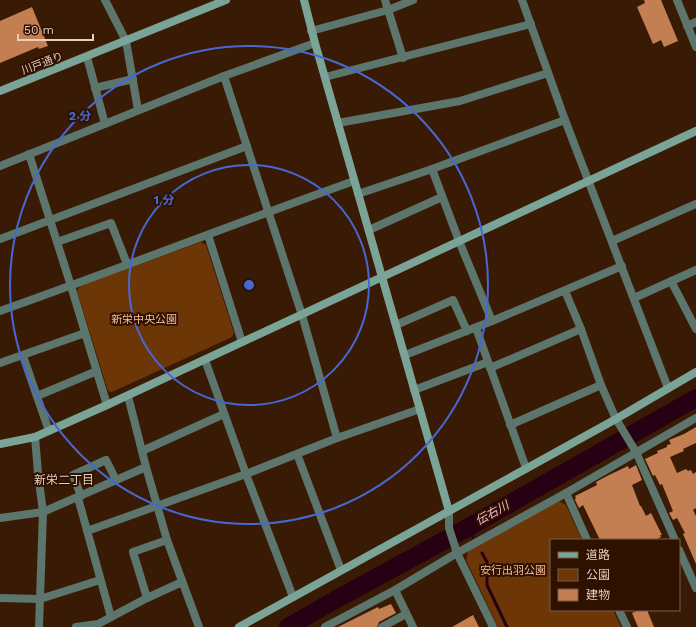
<svg xmlns="http://www.w3.org/2000/svg" width="696" height="627" font-family="'Work Sans','Noto Sans JP',sans-serif">
<rect width="100%" height="100%" fill="#391b05"/>
<g fill="#6c3607">
<polygon points="201,242 206,245 234,333 232,337 112,392 108,391 77,291 80,286"/>
<polygon points="559,501 566,505 582,540 551,540 551,610 613,610 621,627 498,627 466,560 468,551"/>
</g>
<g fill="none" stroke-linecap="round" stroke-linejoin="round">
<g stroke="#280013" stroke-width="3">
<polyline points="469,526 473,537"/>
<polyline points="482,553 487,562 487,585 507,627"/>
</g>
<polyline stroke="#280013" stroke-width="18" points="288,627 335,600 458,533 696,398"/>
</g>
<g fill="#c37f51">
<polygon points="644,0 661,0 678,41 664,47 661,40 653,44 637,7 645,3"/>
<polygon points="32,7 48,46 39,49 38,47 0,63 0,21"/>
<polygon points="696,427 696,443 683,449 684,451 670,457 677,473 686,469 688,471 691,470 693,474 696,472 696,508 693,510 696,516 696,564 683,534 685,533 677,518 673,520 669,513 673,511 662,484 660,485 655,475 653,476 645,459 658,453 657,451 667,447 667,445 671,444 669,440 684,434"/>
<polygon points="636,465 642,480 632,485 640,506 641,506 646,516 651,513 662,535 660,535 661,537 655,540 600,540 583,505 579,508 575,500 575,499 576,498 575,496 597,485 596,482 607,476 628,466 629,469"/>
<polygon points="391,604 396,613 379,622 377,627 338,627 378,607 379,609"/>
<polygon points="639,610 647,610 654,627 638,627 632,613"/>
<polygon points="473,615 479,627 452,627"/>
</g>
<g fill="none" stroke-linecap="round" stroke-linejoin="round">
<g stroke="#5c756d" stroke-width="8">
<polyline points="105,0 126,41 138,110"/>
<polyline points="385,0 403,58"/>
<polyline points="522,0 565,120 668,388"/>
<polyline points="677,0 696,47"/>
<polyline points="687,26 696,22"/>
<polyline points="311,31 388,10 413,0"/>
<polyline points="87,57 105,124"/>
<polyline points="224,76 302,315 337,438"/>
<polyline points="325,77 531,24"/>
<polyline points="95,88 133,79"/>
<polyline points="338,123 460,101 548,73"/>
<polyline points="29,154 71,286 107,405"/>
<polyline points="0,166 224,76 315,43"/>
<polyline points="432,169 459,241 492,321"/>
<polyline points="358,194 432,169 565,120"/>
<polyline points="369,230 442,197"/>
<polyline points="208,235 242,342"/>
<polyline points="0,239 247,146"/>
<polyline points="612,241 696,204"/>
<polyline points="57,242 111,223 127,264"/>
<polyline points="671,281 696,329"/>
<polyline points="565,291 581,329 601,385 616,419 636,452 675,540"/>
<polyline points="634,298 696,270"/>
<path d="M0,311C119,269 236,223 354,181"/>
<polyline points="396,325 453,300 467,331"/>
<polyline points="476,328 526,468"/>
<polyline points="405,355 492,321 622,266"/>
<polyline points="23,356 49,431"/>
<polyline points="205,360 246,474 293,597"/>
<polyline points="0,363 85,333"/>
<polyline points="490,368 581,329"/>
<polyline points="414,390 488,362"/>
<polyline points="37,396 97,371"/>
<polyline points="128,396 146,467 167,540 199,627"/>
<polyline points="510,425 601,385"/>
<polyline points="35,437 38,473 43,512 39,627"/>
<polyline points="142,451 224,414"/>
<polyline points="297,454 341,570"/>
<polyline points="566,493 587,540"/>
<polyline points="81,496 73,475 106,460 116,480"/>
<polyline points="78,498 111,617"/>
<polyline points="449,511 449,528 457,553 493,627"/>
<polyline points="0,518 43,512 146,467"/>
<polyline points="87,531 246,474 337,438 420,409"/>
<polyline points="679,550 696,588"/>
<polyline points="395,590 413,627"/>
<polyline points="0,598 40,599 100,580"/>
<polyline points="147,598 133,552 167,540"/>
<polyline points="619,610 627,627"/>
<polyline points="76,627 98,624 147,598 182,582"/>
<polyline points="325,627 395,590 457,553 566,493 696,418"/>
<polyline points="382,627 406,614"/>
</g>
<g stroke="#7aa497" stroke-width="8">
<polyline points="304,0 315,43 449,511"/>
<polyline points="0,91 226,0"/>
<polyline points="0,444 35,437 107,405 696,131"/>
<polyline points="239,627 616,419 696,372"/>
</g>
</g>
<g fill="none" stroke="#4568d3" stroke-width="2">
<circle cx="249" cy="285" r="120"/>
<circle cx="249" cy="285" r="239"/>
</g>
<g text-anchor="middle" stroke-width="4" stroke-linejoin="round" paint-order="stroke">
<g font-size="11" fill="#e7cebe" stroke="#2f1100">
<text transform="translate(42 63) rotate(-21)" y="4">川戸通り</text>
</g>
<g font-size="11" fill="#f3bc98" stroke="#2f1100">
<text x="144" y="323">新栄中央公園</text>
<text x="513" y="574">安行出羽公園</text>
</g>
<g font-size="12" fill="#e7cebe" stroke="#2f1100">
<text x="64" y="484">新栄二丁目</text>
</g>
<g font-size="12" font-style="italic" fill="#f6b6cf" stroke="#2f1100">
<text transform="translate(492 513) rotate(-29)" y="4">伝右川</text>
</g>
</g>
<circle cx="249" cy="285" r="6" fill="#4568d3" stroke="#2f1100" stroke-width="2"/>
<g font-size="12" text-anchor="middle" font-weight="bold" fill="#4568d3" stroke="#2f1100" stroke-width="4" stroke-linejoin="round" paint-order="stroke">
<text x="80" y="120">2 分</text>
<text x="164" y="204">1 分</text>
</g>
<rect x="550" y="539" width="130" height="72" fill="#2f1100" stroke="#795d4c"/>
<rect x="558" y="552" width="20" height="6" fill="#7aa497" stroke="#795d4c"/>
<text x="586" y="559" font-size="12" fill="#e7cebe">道路</text>
<rect x="558" y="569" width="20" height="12" fill="#6c3607" stroke="#795d4c"/>
<text x="586" y="579" font-size="12" fill="#e7cebe">公園</text>
<rect x="558" y="589" width="20" height="12" fill="#c37f51" stroke="#795d4c"/>
<text x="586" y="599" font-size="12" fill="#e7cebe">建物</text>
<path d="M18 34v6h75v-6" fill="none" stroke="#e7cebe" stroke-width="2"/>
<text x="24" y="34" font-size="12" fill="#e7cebe" stroke="#2f1100" stroke-width="3" paint-order="stroke">50 m</text>
</svg>
